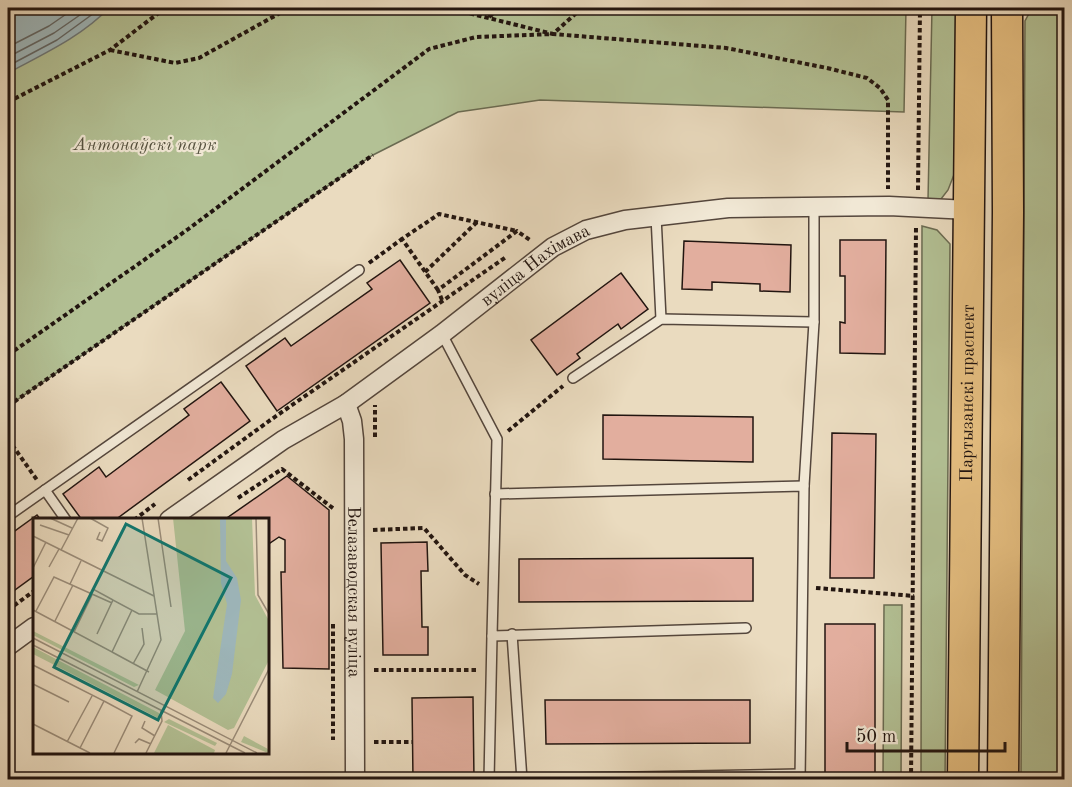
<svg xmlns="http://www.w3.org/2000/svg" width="1072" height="787" font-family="'Old Standard TT',serif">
<rect width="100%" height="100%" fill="#eadbbf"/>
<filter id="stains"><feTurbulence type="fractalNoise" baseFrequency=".00333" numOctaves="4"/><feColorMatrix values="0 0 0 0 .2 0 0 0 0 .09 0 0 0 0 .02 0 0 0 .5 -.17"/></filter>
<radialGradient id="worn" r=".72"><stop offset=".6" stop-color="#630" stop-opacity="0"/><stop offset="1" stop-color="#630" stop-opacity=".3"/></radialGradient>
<g fill="#b3c195" stroke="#6a6b52" stroke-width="1.5">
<polygon points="8,8 906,8 904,112 540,100 458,112 373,155 8,406"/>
<polygon points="932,8 960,8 955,172 948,190 941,199 928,200"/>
<polygon points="1032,8 1059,8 1058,780 1021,779 1025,21"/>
<polygon points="922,226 937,230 950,244 945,780 921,779"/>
<polygon points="884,605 902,605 901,779 883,779"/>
</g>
<path fill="#9eb8bd" stroke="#6c7778" stroke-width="1.5" d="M8,8H109C81,37 43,54 8,73Z"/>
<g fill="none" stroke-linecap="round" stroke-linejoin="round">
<g stroke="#606666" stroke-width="1.5">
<polyline points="8,47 49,26 75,8"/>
<polyline points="8,57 54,33 90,8"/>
<polyline points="8,66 57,40 101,8"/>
</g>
</g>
<g fill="#e2ae9e" stroke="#221510" stroke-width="1.5">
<polygon points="840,240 886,240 885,354 840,353 840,322 845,323 845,276 840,276"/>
<polygon points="684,241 791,245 790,292 760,291 760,284 712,282 712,290 682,289"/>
<polygon points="400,260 430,303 277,411 246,366 285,338 291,346 372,289 367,283"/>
<polygon points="621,273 648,309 621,329 618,324 577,354 580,358 557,375 531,340"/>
<polygon points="221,382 250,421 115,520 82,520 63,494 99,467 106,477 189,415 184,409"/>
<polygon points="603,415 753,417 753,462 603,459"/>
<polygon points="832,433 876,434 874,578 830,578"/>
<polygon points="287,476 329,510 329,669 283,668 281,572 285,572 285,540 279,537 267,545 267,520 224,520"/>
<polygon points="37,515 41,520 34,520 34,576 8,595 8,536"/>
<polygon points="427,542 428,571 421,571 422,627 428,627 428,655 383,655 381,543"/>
<polygon points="753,558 753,601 519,602 519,559"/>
<rect x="825" y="624" width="50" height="156"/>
<polygon points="473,697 474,780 413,780 412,698"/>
<polygon points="545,700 750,700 750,743 546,744"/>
<rect x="173" y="773" width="28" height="7"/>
</g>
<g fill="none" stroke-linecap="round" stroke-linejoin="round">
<g stroke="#54463c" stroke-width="12">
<g id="service">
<polyline points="656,216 661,319"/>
<polyline points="442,334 497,439 492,636 746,628"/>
<polyline points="573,378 661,319 814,322"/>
<polyline points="804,486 814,322 814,206"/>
<polyline points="45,490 66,520"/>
<polyline points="495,494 804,486 800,780"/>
<polyline points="8,516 359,270"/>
<polyline points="512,634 522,780"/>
<polyline points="522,779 800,774"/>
<polyline points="489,780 492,636"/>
</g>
</g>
<g stroke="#54463c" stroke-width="21">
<g id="minor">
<path id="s1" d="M346,404L352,421L354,439L355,780"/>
<path id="s2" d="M169,520L283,440L346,404L442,334L553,247L586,230L625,220L728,208L889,206L969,210"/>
<polyline points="8,646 34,627"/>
</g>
</g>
<g stroke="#221510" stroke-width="33">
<g id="primary">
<path id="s3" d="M963,780L971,8"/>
<polyline points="1003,780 1008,212 1007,8"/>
</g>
</g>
<g stroke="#221510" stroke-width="4" stroke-dasharray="4.5 3" stroke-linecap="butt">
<polyline points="448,8 553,34 582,8"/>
<polyline points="489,17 500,8"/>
<polyline points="110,50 175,63 199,58 289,8"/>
<polyline points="8,102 110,50 165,8"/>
<polyline points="918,190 920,8"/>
<polyline points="369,263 402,239"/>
<polyline points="425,272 477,222"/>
<polyline points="438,290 402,239 439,214 517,231"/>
<polyline points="442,300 438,290 517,231 530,240"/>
<polyline points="8,355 187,230 429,49 476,37 553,34 726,48 827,68 867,78 880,88 888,100 888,189"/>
<polyline points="8,406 373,155"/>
<polyline points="508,431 563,386"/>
<polyline points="375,437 375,405"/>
<polyline points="8,439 37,480"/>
<polyline points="188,480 269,421 506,257"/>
<polyline points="238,498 282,469 334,509"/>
<polyline points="134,520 155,504"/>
<polyline points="373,530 424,528 465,575 479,584"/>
<polyline points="816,588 914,596"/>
<polyline points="8,610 34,591"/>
<polyline points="333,624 333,740"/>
<polyline points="374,670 478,670"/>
<polyline points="374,742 413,742"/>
<polyline points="911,780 916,227"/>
</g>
<use href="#service" stroke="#f1e8d5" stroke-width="9"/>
<use href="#minor" stroke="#f1e8d5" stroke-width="18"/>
<use href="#primary" stroke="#e5be80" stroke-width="30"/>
</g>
<g text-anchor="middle" stroke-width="4.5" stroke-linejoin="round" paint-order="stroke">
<g font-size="18" font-style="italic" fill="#55513f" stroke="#f1e8d5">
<text x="145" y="150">Антонаўскі парк</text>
</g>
<g font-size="18" fill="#221510" stroke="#f1e8d5">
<text dy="6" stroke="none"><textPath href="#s2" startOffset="447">вуліца Нахімава</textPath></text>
<text dy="6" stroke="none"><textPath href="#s3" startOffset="387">Партызанскі праспект</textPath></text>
<text dy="6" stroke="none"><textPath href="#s1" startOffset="189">Велазаводская вуліца</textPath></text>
</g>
</g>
<g transform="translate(33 518)">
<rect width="236" height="236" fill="#eadbbf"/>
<path d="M140,0H219L222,77L235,101V144L201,210L195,212L122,172L152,113ZM0,113L106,167L101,169L0,117ZM0,129L126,195L127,201L0,136ZM136,201L184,225L182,228L131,204ZM135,207L182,232L181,235H121ZM211,218L235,231V235L208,224Z" fill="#b3c195"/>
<path d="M187,0H193V43L204,60L208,82L199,156L193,176L185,185L180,180L194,86L188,65Z" fill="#9eb8bd"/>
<path fill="none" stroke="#9a8c79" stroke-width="1.5" d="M17,0L39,10M57,0L75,10L69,23L64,21L67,14M125,0L138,89M223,0L225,77L236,96M7,7L36,17M0,18L121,78M28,32L45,0M16,49L26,31M0,50L13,24M37,66L48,43M58,76L60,71L80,82M0,92L79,134L99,92M3,93L21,59L79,85M22,103L40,67M41,114L59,77M64,116L80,82L106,96H124M0,120L224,235M0,127L212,235M79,134L116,154M100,146L111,126L109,110M0,147L71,183L47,230M0,166L36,184M104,174L128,122L109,0M71,183L99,198L81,235M112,203L109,210L122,218M0,206L57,235M34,224L59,178M102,225L106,221L118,226M113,235L129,203L128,193M193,235L236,151"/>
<path fill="#0f766e" fill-opacity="0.15" stroke="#0f766e" stroke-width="3" d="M93,6L198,60L125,202L21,149Z"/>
<rect width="236" height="236" fill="none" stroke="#221510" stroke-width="3"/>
</g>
<rect width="1072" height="787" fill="none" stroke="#eadbbf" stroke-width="30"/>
<rect x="9" y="9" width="1054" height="769" fill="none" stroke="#221510" stroke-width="3"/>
<rect x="15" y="15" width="1042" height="757" fill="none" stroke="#221510" stroke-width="1.5"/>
<path d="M847 742v9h158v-9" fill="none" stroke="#221510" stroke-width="3"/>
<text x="856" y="742" font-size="18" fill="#221510" stroke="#f1e8d5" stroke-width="4.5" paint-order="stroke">50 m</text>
<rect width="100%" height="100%" filter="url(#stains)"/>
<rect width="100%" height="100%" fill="url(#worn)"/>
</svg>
